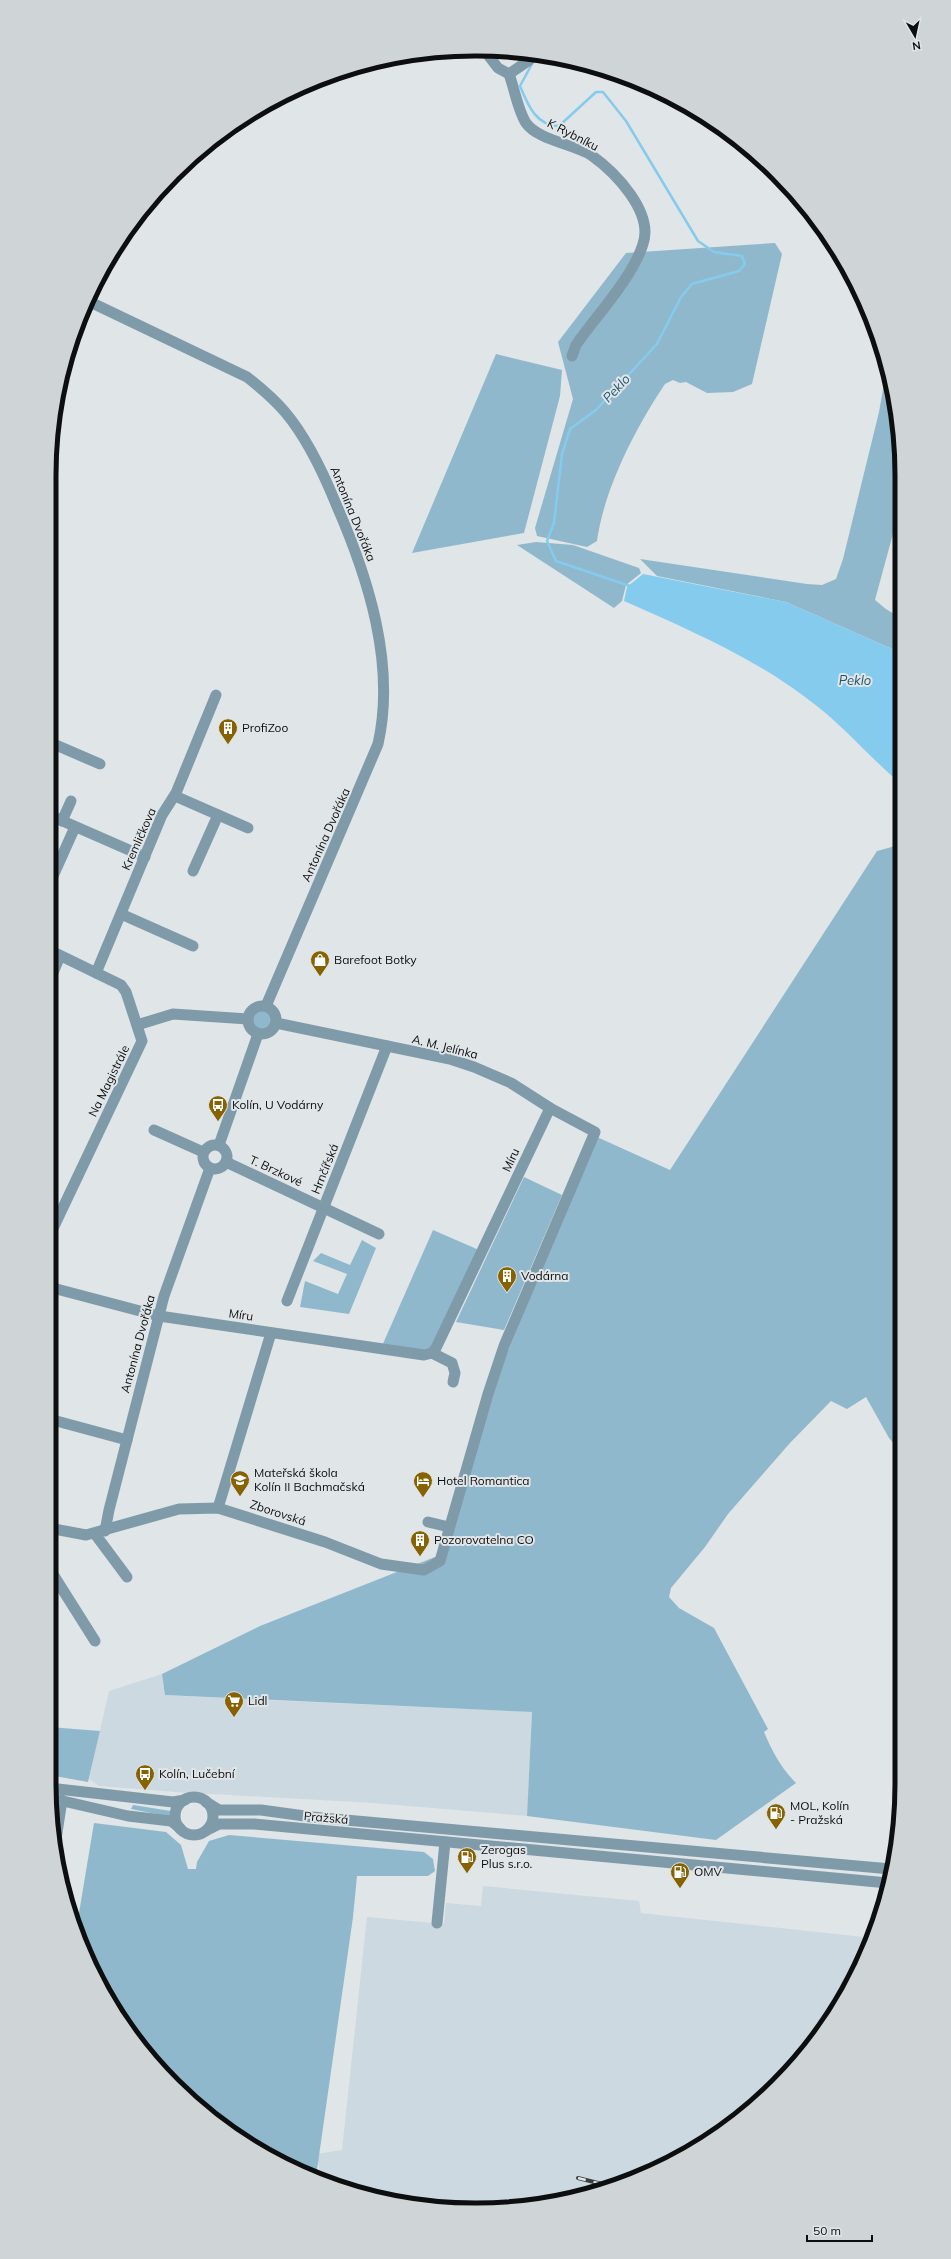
<svg xmlns="http://www.w3.org/2000/svg" width="951" height="2259" font-family="Mulish,sans-serif">
<rect width="100%" height="100%" fill="#e0e5e8"/>
<g fill="#ccd9e0">
<polygon points="162,1674 165,1695 179,1696 532,1712 527,1816 373,1803 176,1792 99,1786 89,1779 109,1691"/>
<polygon points="483,1886 639,1901 641,1913 872,1938 858,1972 814,2043 757,2104 712,2138 639,2177 559,2202 476,2210 420,2206 339,2187 321,2180 317,2154 342,2150 367,1917 444,1924 446,1903 481,1906"/>
</g>
<g fill="#90b8cd">
<path d="M775,243L782,254L752,384L733,392L707,393L686,382L680,383L673,380L665,384C636,427 604,489 597,541L587,547L537,536L535,528L573,399L558,342L626,253Z"/>
<polygon points="496,354 562,370 560,396 524,533 412,553"/>
<polygon points="886,372 898,420 897,519 875,600 886,609 899,617 899,652 786,602 657,576 640,559 807,584 822,585 836,579 843,559 879,412"/>
<polygon points="536,542 573,545 639,568 641,573 626,585 622,601 614,608 517,545"/>
<path d="M899,845L901,1452L889,1438L866,1397L847,1409L831,1401L790,1443L728,1514L705,1547L671,1588L669,1597L679,1608L714,1628L768,1729L764,1732C772,1751 781,1768 796,1783L716,1840L527,1816L532,1712L165,1695L162,1674L260,1626L445,1553L490,1394L597,1137L670,1170L877,851Z"/>
<circle cx="262" cy="1020" r="10"/>
<polygon points="524,1177 562,1195 504,1330 456,1322"/>
<polygon points="433,1230 479,1250 431,1350 423,1352 382,1346"/>
<polygon points="362,1240 376,1248 349,1314 300,1307 305,1281 338,1294 347,1274 313,1261 321,1253 350,1265"/>
<polygon points="49,1727 100,1731 88,1782 49,1775"/>
<polygon points="133,1805 171,1811 171,1817 131,1809"/>
<polygon points="94,1823 166,1832 181,1845 188,1869 196,1869 197,1862 209,1841 229,1835 424,1852 433,1859 435,1871 428,1876 357,1876 353,1917 316,2177 262,2153 216,2122 155,2065 106,1997 76,1931"/>
</g>
<path fill="#85cbee" d="M643,574L786,602L899,652V782C868,756 842,724 809,700C757,659 685,628 624,601L627,587Z"/>
<g fill="none" stroke-linecap="round" stroke-linejoin="round">
<path stroke="#85cbee" stroke-width="2.5" d="M533,62L520,86C528,105 536,126 559,126L596,92H603L626,121L698,241L714,252L742,256L745,264L739,271L692,284L681,297L657,344L596,410L570,429L562,454L554,523L547,541L556,561L630,586"/>
<g stroke="#7f9baa" stroke-width="11">
<path d="M485,51L498,68L509,74C514,87 518,111 526,123C538,140 573,144 591,155C615,172 654,212 643,244C633,277 596,316 576,345L572,356"/>
<polyline points="509,74 528,61 535,54"/>
<path d="M88,301L247,377C261,388 273,398 285,412C307,438 323,472 336,504C368,577 396,664 378,744L266,1006"/>
<polyline points="49,659 49,662"/>
<polyline points="49,742 100,764"/>
<polyline points="175,796 248,828"/>
<polyline points="49,815 145,857"/>
<polyline points="62,821 71,801"/>
<polyline points="193,871 218,815"/>
<polyline points="49,885 75,827"/>
<polyline points="121,914 193,946"/>
<polyline points="49,950 121,985 126,992 142,1041 49,1237"/>
<polyline points="96,973 162,815 176,793 216,695"/>
<polyline points="49,982 60,956"/>
<circle cx="262" cy="1020" r="14"/>
<polyline points="137,1025 173,1014 248,1019"/>
<polyline points="154,1130 203,1152"/>
<circle cx="215" cy="1157" r="12"/>
<polyline points="219,1145 258,1034"/>
<polyline points="226,1162 379,1234"/>
<polyline points="49,1287 159,1316 424,1355 432,1353 436,1348 550,1108"/>
<polyline points="287,1301 387,1046"/>
<polyline points="432,1353 452,1363 455,1373 453,1382"/>
<polyline points="49,1419 127,1440"/>
<polyline points="218,1508 271,1333"/>
<polyline points="428,1522 449,1527"/>
<polyline points="49,1528 86,1535 179,1509 218,1508 325,1542 381,1564 424,1570 440,1561 488,1394 504,1346 595,1132 550,1108 511,1083 474,1067 450,1059 276,1023"/>
<polyline points="105,1531 109,1510 164,1296 210,1168"/>
<polyline points="95,1534 127,1577"/>
<polyline points="49,1568 95,1641"/>
<polyline points="49,1788 173,1802 185,1800"/>
<circle cx="194" cy="1816" r="19"/>
<polyline points="50,1798 128,1816 171,1821 180,1828"/>
<polyline points="206,1802 219,1810 261,1810 312,1817 891,1869"/>
<polyline points="207,1830 219,1824 254,1824 888,1883"/>
<polyline points="55,1846 62,1800"/>
<polyline points="437,1923 445,1842"/>
</g>
<g stroke="#3b3e3f" stroke-width="4">
<polyline id="rail" points="578,2178 610,2186"/>
</g>
<use href="#rail" stroke="#e0e5e8" stroke-width="2.5" stroke-dasharray="8" stroke-linecap="butt"/>
</g>
<defs>
<g id="building-pin" transform="scale(1)"><path d="M0 17L-7.5 6A9.5 9.5 0 1 1 7.5 6Z" fill="#886100" stroke="#e0e5e8"/><path d="M-4-6H4V6H1V3H-1V6H-4ZM-2.5-4.3h1.7v1.8h-1.7ZM.8-4.3h1.7v1.8H.8ZM-2.5-1h1.7V.8h-1.7ZM.8-1h1.7V.8H.8Z" fill="#fff"/></g>
<g id="shop-pin" transform="scale(1)"><path d="M0 17L-7.5 6A9.5 9.5 0 1 1 7.5 6Z" fill="#886100" stroke="#e0e5e8"/><path d="M-5-2.5h2.3a2.7 3.5 0 0 1 5.4 0H5L5.5 6h-11ZM-1.5-2.5h3a1.5 2.3 0 0 0-3 0Z" fill="#fff"/></g>
<g id="bus-pin" transform="scale(1)"><path d="M0 17L-7.5 6A9.5 9.5 0 1 1 7.5 6Z" fill="#886100" stroke="#e0e5e8"/><path d="M-5-6H5V4H4V6H2V4H-2V6H-4V4H-5ZM-3.5-4V0h7V-4ZM-3.5 1.2v1.5H-2V1.2ZM2 1.2v1.5H3.5V1.2Z" fill="#fff"/></g>
<g id="school-pin" transform="scale(1)"><path d="M0 17L-7.5 6A9.5 9.5 0 1 1 7.5 6Z" fill="#886100" stroke="#e0e5e8"/><path d="M0-5L7-2L0 1L-7-2ZM-4 1L0 2.5L4 1V4Q0 6-4 4Z" fill="#fff"/></g>
<g id="hotel-pin" transform="scale(1)"><path d="M0 17L-7.5 6A9.5 9.5 0 1 1 7.5 6Z" fill="#886100" stroke="#e0e5e8"/><path d="M-6-4.5h1.5V1H6V5H4.5V3h-9V5H-6ZM-4 0a1.8 1.8 0 1 1 3.6 0ZM.5 0V-2.5h3Q6-2.5 6 0Z" fill="#fff"/></g>
<g id="supermarket-pin" transform="scale(1)"><path d="M0 17L-7.5 6A9.5 9.5 0 1 1 7.5 6Z" fill="#886100" stroke="#e0e5e8"/><path d="M-6-5.5h2.5l.6 2H6L4.5 2H-2.5L-4.4-4H-6ZM-1.5 3.2a1.3 1.3 0 1 0 .1 0ZM3 3.2a1.3 1.3 0 1 0 .1 0Z" fill="#fff"/></g>
<g id="fuel-pin" transform="scale(1)"><path d="M0 17L-7.5 6A9.5 9.5 0 1 1 7.5 6Z" fill="#886100" stroke="#e0e5e8"/><path d="M-5.5-6h7V0h2V4h1.3V-2.5L3-4.5l.8-.8L6-3V5H2.5V1h-1V6h-7ZM-4.2-4.7v3.2H.2V-4.7Z" fill="#fff"/></g>
</defs>
<g fill-rule="evenodd">
<use href="#building-pin" x="228" y="728"/>
<use href="#shop-pin" x="320" y="960"/>
<use href="#bus-pin" x="218" y="1105"/>
<use href="#building-pin" x="507" y="1276"/>
<use href="#school-pin" x="240" y="1480"/>
<use href="#hotel-pin" x="423" y="1481"/>
<use href="#building-pin" x="420" y="1540"/>
<use href="#supermarket-pin" x="234" y="1701"/>
<use href="#bus-pin" x="145" y="1774"/>
<use href="#fuel-pin" x="776" y="1813"/>
<use href="#fuel-pin" x="467" y="1857"/>
<use href="#fuel-pin" x="680" y="1872"/>
</g>
<g text-anchor="middle" stroke-width="4" stroke-linejoin="round" paint-order="stroke">
<g font-size="12" fill="#0c0e0f" stroke="#e0e5e8">
<text transform="translate(573 135) rotate(27)" y="4">K Rybníku</text>
<text transform="translate(353 514) rotate(68)" y="4">Antonína Dvořáka</text>
<text transform="translate(326 835) rotate(-66)" y="4">Antonína Dvořáka</text>
<text transform="translate(139 839) rotate(-66)" y="4">Kremličkova</text>
<text transform="translate(445 1047) rotate(14)" y="4">A. M. Jelínka</text>
<text transform="translate(109 1081) rotate(-64)" y="4">Na Magistrále</text>
<text transform="translate(511 1160) rotate(-65)" y="4">Míru</text>
<text transform="translate(325 1169) rotate(-68)" y="4">Hrnčířská</text>
<text transform="translate(276 1171) rotate(25)" y="4">T. Brzkové</text>
<text transform="translate(241 1315) rotate(8)" y="4">Míru</text>
<text transform="translate(138 1344) rotate(-75)" y="4">Antonína Dvořáka</text>
<text transform="translate(278 1513) rotate(18)" y="4">Zborovská</text>
<text transform="translate(326 1818) rotate(5)" y="4">Pražská</text>
</g>
<g font-size="12" fill="#0c0e0f" stroke="#e0e5e8" text-anchor="start">
<text x="242" y="732">ProfiZoo</text>
<text x="334" y="964">Barefoot Botky</text>
<text x="232" y="1109">Kolín, U Vodárny</text>
<text x="521" y="1280">Vodárna</text>
<text x="254" y="1477">Mateřská škola<tspan x="254" dy="14">Kolín II Bachmačská</tspan></text>
<text x="437" y="1485">Hotel Romantica</text>
<text x="434" y="1544">Pozorovatelna CO</text>
<text x="248" y="1705">Lidl</text>
<text x="159" y="1778">Kolín, Lučební</text>
<text x="790" y="1810">MOL, Kolín<tspan x="790" dy="14">- Pražská</tspan></text>
<text x="481" y="1854">Zerogas<tspan x="481" dy="14">Plus s.r.o.</tspan></text>
<text x="694" y="1876">OMV</text>
</g>
<g font-size="13" font-style="italic" fill="#1f566f" stroke="#e0e5e8">
<text transform="translate(616 388) rotate(-47)" y="5">Peklo</text>
<text x="855" y="685">Peklo</text>
</g>
</g>
<path d="M0 0H951V2259H0ZM475 56H476A419 419 0 0 1 895 475V1784A419 419 0 0 1 476 2203H475A419 419 0 0 1 56 1784V475A419 419 0 0 1 475 56Z" fill="#cfd4d7" fill-rule="evenodd"/>
<path fill="none" stroke="#0c0e0f" stroke-width="5" d="M475 56H476A419 419 0 0 1 895 475V1784A419 419 0 0 1 476 2203H475A419 419 0 0 1 56 1784V475A419 419 0 0 1 475 56Z"/>
<g transform="translate(915 36) rotate(171)" stroke="#e0e5e8" stroke-width="3" paint-order="stroke">
<path d="M0-3L7 15L0 10L-7 15Z" fill="#0c0e0f"/>
<text y="-6" font-size="11" font-weight="bold" text-anchor="middle" fill="#0c0e0f">N</text>
</g>
<path d="M807 2235v6h65v-6" fill="none" stroke="#0c0e0f" stroke-width="2"/>
<text x="813" y="2235" font-size="12" fill="#0c0e0f" stroke="#e0e5e8" stroke-width="3" paint-order="stroke">50 m</text>
</svg>
